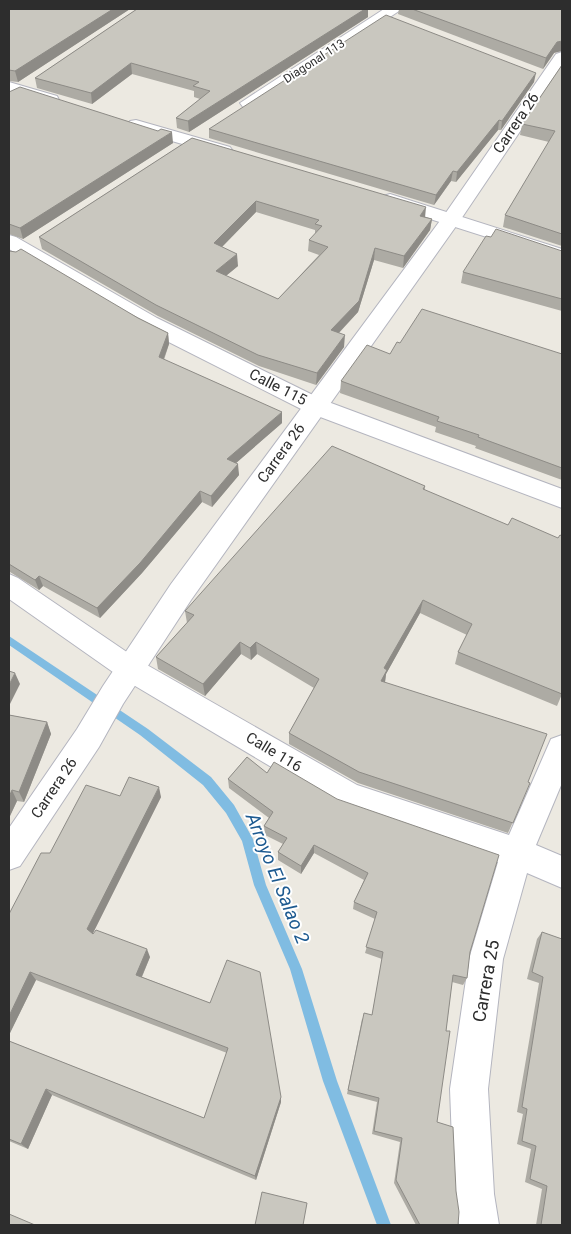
<svg xmlns="http://www.w3.org/2000/svg" width="571" height="1234" font-family="Roboto,sans-serif">
<rect width="100%" height="100%" fill="#ece9e1"/>
<g fill="none" stroke-linecap="round" stroke-linejoin="round">
<polygon fill="#80bce2" fill-rule="evenodd" points="9,636 148,729 211,777 234,805 253,839 266,885 302,969 337,1081 391,1225 377,1225 323,1081 290,969 254,885 242,841 226,813 203,785 140,735 9,645"/>
<g stroke="#b4b5bf" stroke-width="2">
<g id="street">
<polygon points="384,9 402,9 255,107 243,107 240,103"/>
<polygon points="9,82 57,96 59,100 57,104 51,105 9,92"/>
<polygon points="136,120 230,147 233,151 230,155 224,156 130,129 127,125 130,121"/>
<polygon points="390,194 562,249 562,261 383,204 381,200 383,196"/>
<polygon points="9,235 16,237 157,318 323,400 562,489 562,508 307,412 141,328 9,249"/>
<polygon points="9,574 18,578 140,661 357,785 509,835 551,739 562,735 562,783 536,845 562,856 562,888 527,873 503,959 488,1089 494,1194 499,1225 459,1225 454,1194 450,1089 469,959 498,862 337,806 120,677 9,599"/>
</g>
</g>
<g stroke="#b4b5bf" stroke-width="2">
<polygon id="secondary" points="562,52 562,69 459,222 191,600 123,704 99,747 20,866 9,870 9,828 77,729 103,686 171,584 445,214 556,54"/>
</g>
<use href="#street" fill="#fff" fill-rule="evenodd"/>
<use href="#secondary" fill="#fff" fill-rule="evenodd"/>
</g>
<g fill="#adaba4" fill-rule="evenodd">
<polygon points="9,9 130,9 18,82 9,81"/>
<polygon points="137,9 368,9 368,17 189,132 177,128 176,118 200,99 194,97 194,91 132,74 92,104 37,88 35,78"/>
<polygon points="399,9 562,9 554,53 543,69 398,14"/>
<polygon points="562,65 562,246 503,227 505,215 549,142 520,135 522,124"/>
<polygon points="534,82 501,130 498,130 456,182 451,181 434,205 209,138 209,129"/>
<polygon points="9,92 173,143 23,239 9,234"/>
<path d="M192,138L432,219L430,230L403,268L374,260L358,312L339,333L344,347L316,385L259,366L158,316L42,249L39,237ZM256,212L315,230V234L309,240L308,251L319,255L278,299L226,276L238,266L222,247Z"/>
<polygon points="9,251 168,333 169,344 164,360 282,423 236,463 239,475 212,507 202,502 142,573 100,618 43,586 39,590 10,572 9,574"/>
<polygon points="562,251 562,311 461,283 463,272"/>
<polygon points="400,343 562,354 562,480 475,448 476,446 435,432 436,427 340,393 341,381 390,354"/>
<polygon points="425,486 425,490 562,694 557,706 455,664 458,652 467,635 420,613 386,674 385,682 530,783 508,833 358,783 289,744 289,733 314,688 257,654 251,660 241,654 205,696 158,669 156,657 187,623 185,611"/>
<polygon points="9,715 47,722 51,734 24,802 17,801 9,818"/>
<polygon points="247,757 470,952 467,978 463,985 452,982 446,1031 437,1122 456,1191 458,1225 416,1225 394,1183 400,1142 372,1134 377,1102 347,1094 362,1019 372,1015 382,959 365,953 375,919 353,909 354,902 364,880 314,853 301,874 278,860 278,852 283,844 265,835 264,826 269,818 229,788 228,779"/>
<polygon points="120,796 161,797 93,933 150,957 142,977 210,1003 281,1102 256,1180 52,1095 28,1149 9,1141 9,1041 204,1118 227,1053 36,980 9,1035 50,853"/>
<polygon points="542,932 562,1225 536,1225 542,1189 525,1182 531,1149 517,1144 523,1114 517,1112 539,983 527,979 537,939"/>
</g>
<g fill="#8d8b86">
<polygon points="113,9 130,9 18,82 15,71"/>
<polygon points="365,9 368,9 368,17 189,132 188,121"/>
<polygon points="562,41 562,51 554,53 543,69 546,58 557,42"/>
<polygon points="131,63 132,74 92,104 91,93"/>
<polygon points="536,73 534,82 501,130 502,121"/>
<polygon points="499,120 498,130 456,182 457,172"/>
<polygon points="172,132 173,143 23,239 20,228"/>
<polygon points="453,171 451,181 434,205 436,195"/>
<polygon points="256,201 256,212 214,255 214,243"/>
<polygon points="426,207 425,218 420,216"/>
<polygon points="432,219 430,230 403,268 404,256"/>
<polygon points="375,248 374,260 358,312 331,341 331,330"/>
<polygon points="237,254 238,266 217,283 216,271"/>
<polygon points="168,333 169,344 160,369 159,357"/>
<polygon points="345,335 344,347 316,385 317,373"/>
<polygon points="282,412 282,423 228,470 227,459"/>
<polygon points="238,464 239,475 212,507 211,496"/>
<polygon points="200,491 202,502 142,573 100,618 97,608"/>
<polygon points="39,576 43,586 39,590 35,580"/>
<polygon points="423,600 420,613 386,674 385,682 379,693 381,681 384,668"/>
<polygon points="240,642 241,654 205,696 203,684"/>
<polygon points="256,642 257,654 251,660 250,648"/>
<polygon points="15,673 20,684 9,706 9,685"/>
<polygon points="47,722 51,734 24,802 19,792"/>
<polygon points="159,787 161,797 91,937 87,929"/>
<polygon points="12,790 17,801 9,818 9,797"/>
<polygon points="314,845 314,853 301,874 301,866"/>
<polygon points="147,949 150,957 139,983 136,975"/>
<polygon points="30,972 36,980 9,1035 9,1016"/>
<polygon points="46,1089 52,1095 28,1149 21,1144"/>
<polygon points="281,1097 281,1102 256,1180 255,1176"/>
</g>
<g fill="#c9c7bf" stroke="#8d8b86" fill-rule="evenodd">
<polygon points="9,9 113,9 15,71 9,70"/>
<polygon points="137,9 365,9 188,121 176,118 210,91 193,86 199,82 131,63 91,93 35,78"/>
<polygon points="412,9 562,9 562,41 557,42 546,58"/>
<polygon points="386,15 536,73 502,121 499,120 457,172 453,171 436,195 209,129"/>
<polygon points="562,65 562,234 505,215 555,131 522,124"/>
<polygon points="20,87 158,131 161,129 172,132 20,228 9,224 9,92"/>
<path d="M192,138L426,207L420,216L432,219L404,256L375,248L359,301L331,330L345,335L317,373L258,355L156,305L39,237ZM256,201L319,220L315,224L322,226L309,240L328,247L278,299L216,271L237,254L214,243Z"/>
<polygon points="496,229 562,251 562,299 463,272 486,236 491,237"/>
<polygon points="21,249 138,318 168,333 159,357 282,412 227,459 238,464 211,496 200,491 140,563 97,608 39,576 35,580 9,564 9,251 16,252"/>
<polygon points="422,309 562,354 562,468 478,437 479,435 437,421 439,417 341,381 367,345 390,354 397,342 400,343"/>
<polygon points="332,446 425,486 423,489 508,525 512,518 558,538 560,535 562,536 562,694 458,652 472,624 423,600 384,668 387,670 381,681 547,734 528,782 530,783 513,823 359,772 289,733 319,679 256,642 250,648 240,642 203,684 156,657 194,615 185,611"/>
<polygon points="9,671 15,673 9,685"/>
<polygon points="9,715 47,722 19,792 12,790 9,797"/>
<polygon points="247,757 267,773 274,762 337,799 499,855 470,952 467,978 453,975 446,1031 450,1031 437,1122 453,1127 456,1191 459,1212 458,1225 420,1225 396,1180 402,1138 374,1131 379,1098 348,1090 364,1013 372,1015 383,952 366,947 377,912 354,902 368,873 314,845 301,866 278,852 287,838 264,826 273,812 228,779"/>
<polygon points="129,777 159,787 87,929 93,934 96,930 147,949 136,975 210,1003 227,960 260,972 281,1097 255,1176 46,1089 21,1144 9,1139 9,1041 204,1118 228,1048 30,972 9,1016 9,914 41,853 50,853 86,785 120,796"/>
<polygon points="542,932 562,939 562,1225 541,1225 547,1186 530,1179 536,1146 522,1141 527,1109 522,1107 543,977 532,972"/>
<polygon points="262,1192 307,1203 303,1225 255,1225"/>
<polygon points="9,1214 35,1225 9,1225"/>
</g>
<g text-anchor="middle" stroke-width="4" stroke-linejoin="round" paint-order="stroke">
<g font-size="12" fill="#2d2d2d" stroke="#fff">
<text transform="translate(314 61) rotate(-33)" y="4">Diagonal 113</text>
</g>
<g font-size="15" fill="#2d2d2d" stroke="#fff">
<text transform="translate(516 123) rotate(-56)" y="5">Carrera 26</text>
<text transform="translate(278 387) rotate(27)" y="5">Calle 115</text>
<text transform="translate(281 453) rotate(-54)" y="5">Carrera 26</text>
<text transform="translate(274 752) rotate(31)" y="5">Calle 116</text>
<text transform="translate(54 788) rotate(-56)" y="5">Carrera 26</text>
</g>
<g font-size="18" fill="#2d2d2d" stroke="#fff">
<text transform="translate(486 981) rotate(-80)" y="6">Carrera 25</text>
</g>
<g font-size="19" font-style="italic" fill="#1d5a90" stroke="#fff">
<text transform="translate(278 878) rotate(68)" y="7">Arroyo El Salao 2</text>
</g>
</g>
<rect width="571" height="1234" fill="none" stroke="#2d2d2d" stroke-width="20"/>
</svg>
